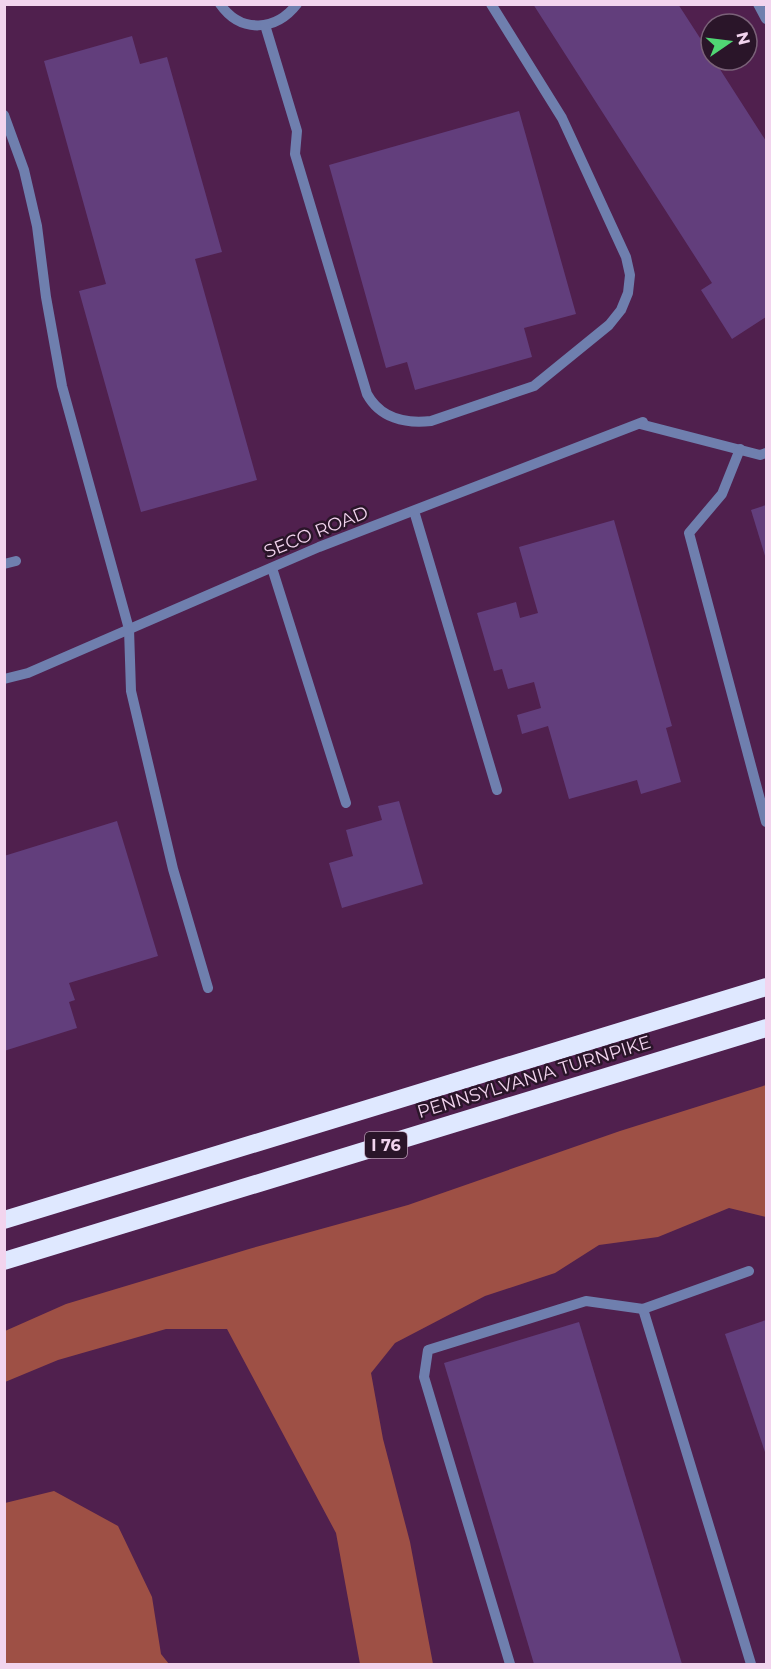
<svg xmlns="http://www.w3.org/2000/svg" width="771" height="1669" font-family="Montserrat,sans-serif">
<rect width="100%" height="100%" fill="#50204e"/>
<g fill="#9e5045">
<polygon points="766,1085 766,1217 729,1208 658,1237 599,1245 555,1273 485,1296 395,1343 371,1373 383,1439 410,1542 433,1664 360,1664 336,1533 227,1329 166,1329 58,1360 5,1382 5,1331 66,1304 249,1249 408,1205 620,1131"/>
<polygon points="54,1491 118,1526 152,1597 161,1654 169,1664 5,1664 5,1503"/>
</g>
<g fill="#623e7c">
<polygon points="533,4 678,4 711,55 711,60 714,60 766,141 766,317 732,339 701,290 712,283"/>
<polygon points="132,36 140,64 167,57 222,252 195,259 257,480 141,512 79,291 106,284 44,61"/>
<polygon points="519,111 576,314 524,328 532,357 415,390 407,362 386,368 329,165"/>
<polygon points="766,505 766,559 751,510"/>
<polygon points="614,520 672,726 666,728 681,782 641,794 637,780 569,799 548,726 522,734 517,715 541,708 534,682 508,689 502,669 494,671 477,613 516,602 520,618 538,613 519,547"/>
<polygon points="399,801 423,884 342,908 329,863 353,856 346,830 382,820 378,806"/>
<polygon points="117,821 158,956 69,983 75,1000 69,1002 77,1028 4,1051 4,856"/>
<polygon points="766,1320 766,1455 725,1334"/>
<polygon points="579,1322 682,1664 534,1664 444,1363"/>
</g>
<g fill="none" stroke-linecap="round" stroke-linejoin="round">
<g stroke="#6f7fae" stroke-width="10">
<path d="M220,4C241,34 276,31 297,4"/>
<polyline points="758,4 766,19"/>
<path d="M265,25L297,131L295,154L367,394C380,418 405,424 431,421L534,386L609,325L621,310L628,293L630,275L626,257L562,118L491,4"/>
<polyline points="4,115 24,170 37,226 46,297 62,386 129,629 131,691 173,869 208,988"/>
<polyline points="640,424 760,455 766,453"/>
<polyline points="740,449 722,494 689,533 766,822"/>
<polyline points="414,511 497,790"/>
<polyline points="4,564 16,561"/>
<polyline points="272,568 346,803"/>
<polyline points="4,679 28,673 319,547 643,422"/>
<polyline points="643,1309 751,1664"/>
<polyline points="510,1664 424,1377 428,1350 586,1301 643,1309 749,1271"/>
</g>
<g stroke="#dfe8ff" stroke-width="18">
<polyline points="4,1220 766,987"/>
<polyline points="4,1261 766,1028"/>
</g>
</g>
<g text-anchor="middle" stroke-width="5" stroke-linejoin="round" paint-order="stroke">
<rect fill="#2a1529" stroke="#b69bb3" stroke-width="1.5" x="365" y="1132" width="42" height="26" rx="4.5"/>
<g font-size="16" font-weight="bold" fill="#f2d4ee">
<text x="386" y="1151">I 76</text>
</g>
<g font-size="18" fill="#f2d4ee" stroke="#2a1529">
<text transform="translate(316 532) rotate(-22)" y="6">SECO ROAD</text>
<text transform="translate(534 1077) rotate(-17)" y="6">PENNSYLVANIA TURNPIKE</text>
</g>
</g>
<rect width="771" height="1669" fill="none" stroke="#f2d4ee" stroke-width="12"/>
<g transform="translate(729 42) rotate(76)"><circle r="28" fill="#2a1529" stroke="#7a6178" stroke-width="1.5"/>
<path d="M0-4.5L10 22L0 15L-10 22Z" fill="#50d674"/>
<text y="-9" font-size="16" font-weight="bold" text-anchor="middle" fill="#f2d4ee">N</text>
</g>
</svg>
